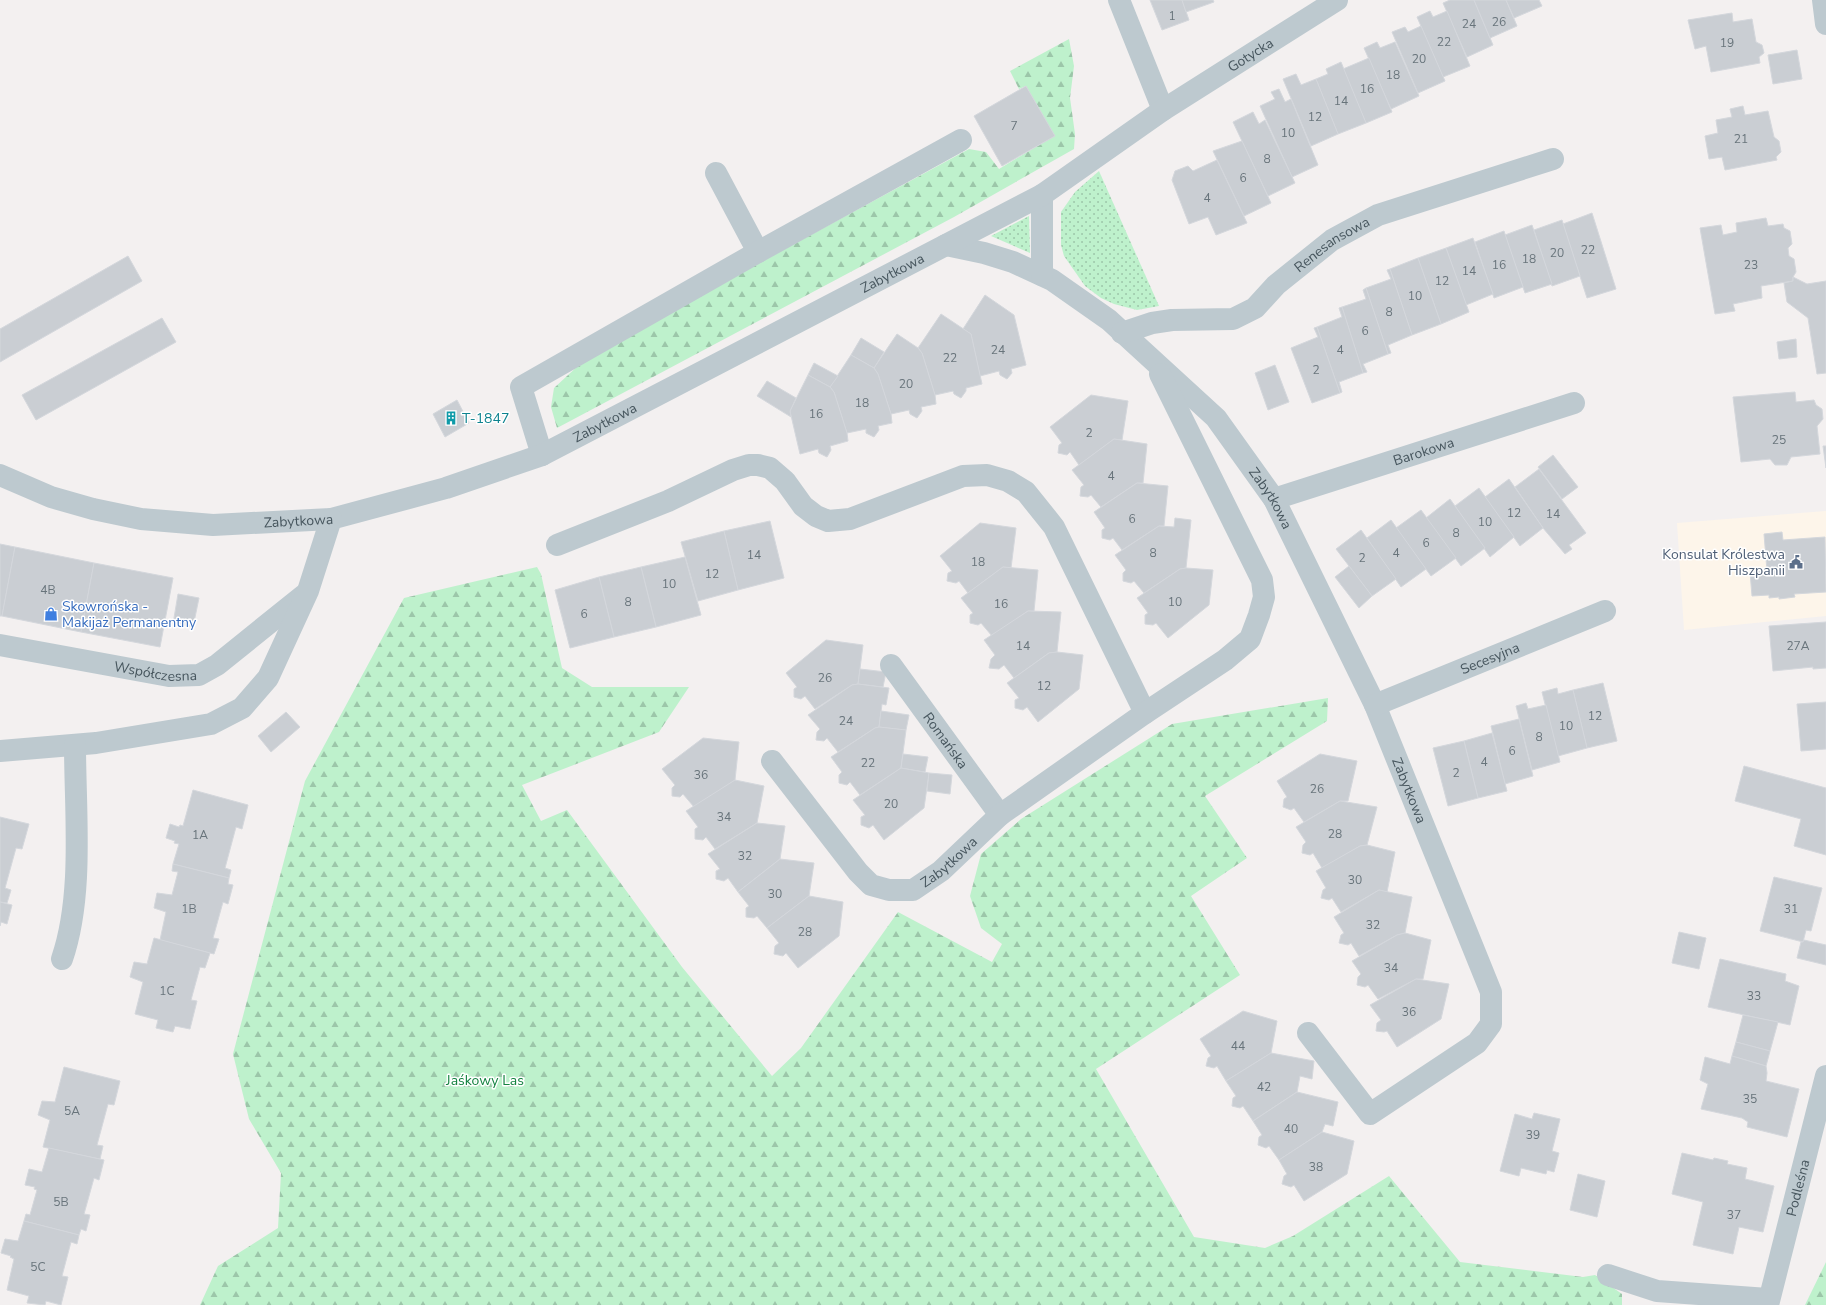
<svg xmlns="http://www.w3.org/2000/svg" width="1826" height="1305" font-family="'Nunito Sans',sans-serif">
<defs>
<pattern id="grass-dots" width="8" height="8" patternUnits="userSpaceOnUse"><rect width="8" height="8" fill="#bef1cc"/><path d="M2 2h.1M6 6h.1" fill="none" stroke="#9cc6a9" stroke-width="1.8" stroke-linecap="round"/></pattern>
<pattern id="forest-firs" width="22" height="20" patternUnits="userSpaceOnUse"><rect width="22" height="20" fill="#bef1cc"/><path d="M5 1l3.5 6h-7zM16 11l3.5 6h-7z" fill="#9cc6a9"/></pattern>
</defs>
<rect width="100%" height="100%" fill="#f3f0f0"/>
<polygon fill="#fdf5ea" points="1826,511 1826,616 1684,630 1677,523"/>
<g fill="url(#grass-dots)">
<polygon points="1099,171 1159,306 1137,310 1114,304 1101,298 1085,286 1064,256 1061,245 1061,212 1075,192"/>
<polygon points="1029,216 1030,253 991,236"/>
</g>
<g fill="url(#forest-firs)">
<polygon points="1069,39 1074,66 1070,98 1075,134 1074,149 954,217 557,428 551,407 554,388 580,364 623,337 969,149 986,152 999,169 1054,136 1026,86 1019,89 1010,71"/>
<polygon points="537,567 541,574 562,668 592,687 689,687 659,732 522,785 541,821 567,810 682,967 772,1076 801,1048 898,912 992,962 1002,944 981,928 970,896 981,854 1021,819 1172,724 1328,698 1327,721 1205,796 1247,858 1191,896 1240,975 1096,1069 1194,1237 1265,1248 1293,1236 1389,1176 1460,1262 1583,1277 1595,1275 1622,1294 1622,1305 200,1305 218,1266 278,1228 281,1173 249,1119 233,1054 305,781 404,598"/>
<polygon points="1826,1262 1826,1305 1805,1305"/>
</g>
<g fill="#caced3" stroke="#d4d7dc">
<polygon points="1150,0 1182,0 1189,20 1162,30"/>
<polygon points="1182,0 1213,0 1214,2 1186,12"/>
<polygon points="1450,0 1474,0 1493,45 1467,57 1443,3"/>
<polygon points="1474,0 1506,0 1517,26 1490,38"/>
<polygon points="1506,0 1539,0 1542,6 1514,18"/>
<polygon points="1430,11 1433,17 1447,11 1470,66 1443,77 1417,17"/>
<polygon points="1732,13 1733,22 1752,19 1756,42 1762,45 1764,53 1759,57 1760,63 1711,72 1706,46 1695,49 1688,20"/>
<polygon points="1421,26 1445,81 1418,93 1392,32 1405,27 1408,32"/>
<polygon points="1377,42 1380,48 1395,42 1419,96 1391,109 1364,48"/>
<polygon points="1797,50 1802,79 1773,84 1768,55"/>
<polygon points="1369,58 1392,112 1366,123 1343,69"/>
<polygon points="1341,62 1366,123 1338,134 1316,79 1328,74 1326,69"/>
<polygon points="1296,74 1301,85 1316,79 1338,134 1311,146 1283,79"/>
<polygon points="1026,86 1055,136 1002,166 974,116"/>
<polygon points="1279,89 1285,102 1291,99 1318,165 1292,177 1260,106 1275,99 1271,92"/>
<polygon points="1743,106 1745,115 1768,111 1774,137 1779,141 1781,152 1776,157 1777,160 1725,170 1722,157 1709,159 1705,136 1718,133 1716,120 1732,117 1730,109"/>
<polygon points="1253,112 1259,124 1265,120 1295,183 1268,196 1233,122"/>
<polygon points="1242,141 1271,203 1244,216 1213,151"/>
<polygon points="1217,160 1247,223 1216,235 1208,217 1189,224 1172,180 1175,171 1188,166 1193,171"/>
<polygon points="1592,213 1616,289 1587,298 1563,224"/>
<polygon points="1766,218 1768,226 1783,224 1784,228 1790,231 1792,244 1788,248 1789,256 1794,259 1796,272 1793,277 1793,281 1761,286 1762,298 1733,304 1735,311 1715,314 1700,228 1721,225 1723,235 1737,232 1736,223"/>
<polygon points="1562,220 1580,276 1552,286 1534,230"/>
<polygon points="1532,225 1552,284 1525,293 1505,235"/>
<polygon points="1504,231 1523,287 1494,298 1475,242"/>
<polygon points="1473,238 1493,294 1466,305 1446,248"/>
<polygon points="1446,248 1469,312 1441,324 1418,258"/>
<polygon points="128,256 142,281 0,362 0,329"/>
<polygon points="1418,258 1441,324 1412,335 1390,269"/>
<polygon points="1390,269 1412,335 1388,345 1391,353 1388,354 1366,288 1391,279 1387,270"/>
<polygon points="1793,277 1807,284 1826,281 1826,373 1817,374 1808,318 1787,302 1784,283 1793,281"/>
<polygon points="1366,288 1388,354 1363,364 1367,372 1363,373 1342,307 1366,299 1363,290"/>
<polygon points="985,295 1014,315 1026,365 1011,369 1012,373 1007,379 1000,375 999,371 980,376 971,334 963,329"/>
<polygon points="1342,307 1363,373 1339,382 1342,392 1340,393 1317,327 1342,317 1339,308"/>
<polygon points="941,314 971,334 982,384 966,388 966,391 961,398 954,394 953,391 935,395 922,353 918,348"/>
<polygon points="162,318 176,342 36,420 22,395"/>
<polygon points="1317,327 1340,393 1312,403 1291,348 1318,337 1314,328"/>
<polygon points="897,334 918,348 922,353 935,395 936,404 921,407 922,411 917,418 910,414 909,410 891,414 878,374 874,368"/>
<polygon points="861,338 884,352 874,368 851,355"/>
<polygon points="1796,339 1797,357 1779,359 1777,342"/>
<polygon points="851,355 874,368 878,374 891,414 892,423 878,426 879,430 874,437 866,433 866,429 847,433 834,392 830,387"/>
<polygon points="814,363 838,376 830,387 808,375"/>
<polygon points="1275,365 1289,402 1268,410 1255,373"/>
<polygon points="808,375 830,387 834,392 847,433 848,441 830,446 831,450 827,457 819,453 818,449 800,454 790,411"/>
<polygon points="767,381 796,398 790,411 791,417 757,396"/>
<polygon points="1795,392 1796,402 1814,400 1816,405 1822,409 1823,419 1817,426 1820,454 1791,457 1787,465 1775,465 1770,459 1741,462 1733,397"/>
<polygon points="1091,395 1128,401 1122,440 1114,439 1079,465 1070,452 1067,455 1058,453 1059,445 1062,443 1050,427"/>
<polygon points="457,400 469,423 445,437 433,414"/>
<polygon points="1114,439 1147,444 1143,483 1137,483 1101,507 1091,495 1088,497 1080,496 1081,487 1084,485 1072,470"/>
<polygon points="1823,446 1826,446 1826,468"/>
<polygon points="1553,455 1578,487 1562,499 1538,467"/>
<polygon points="1539,469 1586,533 1569,545 1572,549 1565,554 1543,528 1515,487"/>
<polygon points="1509,479 1543,528 1520,546 1485,497"/>
<polygon points="1137,483 1168,486 1164,526 1159,526 1122,550 1113,538 1110,540 1102,538 1102,530 1105,528 1094,512"/>
<polygon points="1479,488 1514,537 1490,557 1455,506"/>
<polygon points="1450,499 1485,548 1461,566 1426,518"/>
<polygon points="1421,510 1456,558 1431,576 1396,528"/>
<polygon points="1175,518 1191,520 1186,568 1180,569 1144,593 1134,581 1131,583 1123,581 1123,573 1126,570 1115,555 1159,526 1174,527"/>
<polygon points="1391,520 1426,569 1401,587 1367,538"/>
<polygon points="770,521 784,578 738,590 724,531"/>
<polygon points="980,523 1016,528 1011,568 1003,567 968,593 959,581 956,583 947,581 948,573 952,571 940,556"/>
<polygon points="1361,530 1396,579 1372,596 1336,549"/>
<polygon points="724,531 738,590 698,601 681,542"/>
<polygon points="1782,532 1783,540 1825,537 1826,592 1794,594 1795,597 1779,599 1779,597 1769,598 1769,595 1752,596 1750,572 1767,571 1764,534"/>
<polygon points="0,544 15,547 2,616 0,616"/>
<polygon points="15,547 94,563 81,632 2,616"/>
<polygon points="685,557 701,615 656,627 641,567"/>
<polygon points="94,563 173,578 160,647 81,632"/>
<polygon points="1349,566 1372,596 1359,608 1335,577"/>
<polygon points="641,567 656,627 614,637 599,577"/>
<polygon points="1003,567 1038,570 1034,611 1028,611 992,636 981,623 978,625 970,623 970,615 973,613 961,598"/>
<polygon points="1186,568 1213,570 1209,605 1168,638 1156,623 1153,625 1145,624 1145,615 1148,613 1137,598 1180,569"/>
<polygon points="599,577 614,637 570,648 555,590"/>
<polygon points="178,594 199,598 193,627 173,624"/>
<polygon points="1028,611 1061,612 1057,652 1049,653 1014,678 1004,665 999,669 989,668 991,659 995,655 984,640"/>
<polygon points="1826,622 1826,668 1813,669 1813,667 1773,671 1769,626"/>
<polygon points="826,640 863,645 858,684 852,685 815,709 805,696 801,699 794,697 794,689 797,687 786,673"/>
<polygon points="1057,652 1083,655 1079,689 1038,722 1027,707 1023,710 1015,708 1015,700 1019,698 1007,683 1049,653"/>
<polygon points="860,669 886,672 883,687 858,684"/>
<polygon points="1603,683 1617,741 1587,748 1573,690"/>
<polygon points="858,684 889,688 886,705 882,704 879,727 875,728 838,752 827,738 824,741 816,740 817,732 820,729 808,715 852,685"/>
<polygon points="1557,688 1558,694 1573,690 1587,748 1558,756 1542,692"/>
<polygon points="1826,702 1826,749 1801,751 1797,704"/>
<polygon points="1526,703 1528,709 1546,705 1560,762 1532,770 1516,706"/>
<polygon points="881,711 909,715 906,730 879,727"/>
<polygon points="286,712 300,727 271,752 258,736"/>
<polygon points="1519,719 1533,776 1505,784 1491,726"/>
<polygon points="879,727 906,730 901,768 860,795 850,782 847,785 839,783 839,775 842,772 831,757 875,728"/>
<polygon points="1492,733 1507,791 1478,798 1464,741"/>
<polygon points="703,738 739,742 735,780 694,807 683,794 680,797 672,796 672,788 675,785 662,769"/>
<polygon points="1464,741 1478,798 1448,806 1433,748"/>
<polygon points="903,754 928,757 925,772 901,768"/>
<polygon points="1320,754 1357,761 1348,801 1340,801 1304,822 1294,808 1291,810 1283,807 1284,799 1287,797 1277,781"/>
<polygon points="1744,766 1826,788 1826,855 1794,846 1801,819 1735,801"/>
<polygon points="901,768 929,773 924,808 884,840 873,825 869,828 861,825 861,817 865,815 853,800"/>
<polygon points="929,773 952,775 950,794 927,791"/>
<polygon points="735,780 764,786 757,823 715,849 706,837 703,840 695,839 695,829 698,827 686,811"/>
<polygon points="193,790 248,805 242,829 236,827 225,868 231,870 229,878 173,864 179,844 174,843 175,841 166,838 170,824 179,827 180,825 183,826"/>
<polygon points="1340,801 1377,807 1367,845 1360,846 1322,868 1313,853 1310,855 1302,853 1303,845 1306,842 1296,827"/>
<polygon points="0,817 29,824 22,849 16,848 5,888 11,890 7,903 0,902"/>
<polygon points="757,823 785,826 780,859 738,892 728,878 724,881 716,879 716,871 720,869 708,854"/>
<polygon points="1367,845 1395,852 1387,892 1379,890 1341,912 1332,898 1329,900 1321,898 1323,890 1326,888 1316,871 1360,846"/>
<polygon points="780,859 814,863 809,896 767,928 757,916 754,918 746,917 746,908 749,906 738,892"/>
<polygon points="173,864 229,878 228,884 233,885 228,904 223,902 213,938 219,939 214,954 160,940 166,912 154,908 157,893 172,895 178,872 172,871"/>
<polygon points="1774,877 1822,888 1811,931 1806,930 1803,942 1760,931"/>
<polygon points="1379,890 1412,897 1405,933 1397,935 1359,956 1351,943 1348,945 1339,943 1341,935 1344,933 1334,917"/>
<polygon points="809,896 843,902 839,936 798,968 786,953 783,956 774,954 775,946 779,943 767,928"/>
<polygon points="0,902 12,905 7,924 1,922 0,926"/>
<polygon points="1679,932 1706,938 1699,969 1672,963"/>
<polygon points="1405,933 1431,940 1423,979 1416,979 1378,999 1368,985 1365,987 1357,985 1358,977 1361,974 1352,961 1397,935"/>
<polygon points="154,938 210,953 205,968 200,967 191,1000 197,1001 190,1029 175,1026 173,1032 156,1028 158,1020 135,1014 143,982 130,977 134,962 147,964"/>
<polygon points="1804,940 1826,945 1826,965 1797,958 1801,942 1803,942"/>
<polygon points="1720,959 1786,974 1785,981 1799,986 1790,1025 1708,1007"/>
<polygon points="1416,979 1449,984 1441,1019 1397,1047 1387,1031 1384,1032 1376,1031 1377,1023 1381,1020 1370,1005"/>
<polygon points="1243,1011 1277,1021 1271,1053 1226,1081 1217,1066 1214,1068 1206,1066 1208,1058 1211,1056 1200,1039"/>
<polygon points="1743,1015 1778,1022 1770,1051 1736,1042"/>
<polygon points="1736,1042 1770,1051 1766,1066 1732,1056"/>
<polygon points="1271,1053 1314,1061 1312,1079 1300,1076 1297,1092 1253,1121 1243,1106 1240,1108 1232,1106 1233,1098 1236,1096 1226,1081"/>
<polygon points="1732,1056 1766,1066 1767,1073 1766,1081 1799,1089 1787,1137 1747,1127 1748,1122 1742,1118 1701,1109 1708,1084 1700,1080 1705,1057 1730,1064"/>
<polygon points="64,1067 120,1081 114,1105 108,1104 97,1145 103,1146 100,1159 43,1147 50,1120 38,1115 42,1101 55,1102"/>
<polygon points="1297,1092 1338,1102 1333,1126 1325,1124 1322,1132 1279,1160 1269,1146 1266,1148 1258,1145 1259,1137 1262,1135 1253,1121"/>
<polygon points="1534,1113 1560,1119 1552,1151 1559,1153 1554,1172 1547,1170 1546,1174 1521,1168 1519,1176 1500,1171 1515,1114 1532,1119"/>
<polygon points="1322,1132 1354,1141 1347,1174 1304,1201 1294,1185 1291,1187 1282,1184 1284,1176 1287,1174 1279,1160"/>
<polygon points="49,1148 104,1160 99,1180 94,1178 84,1214 90,1215 86,1231 81,1229 79,1235 24,1221 26,1214 30,1215 37,1190 34,1189 35,1187 25,1185 29,1169 42,1172"/>
<polygon points="1682,1153 1713,1160 1714,1158 1728,1161 1727,1164 1747,1168 1745,1179 1774,1186 1763,1232 1739,1227 1733,1254 1693,1245 1703,1202 1672,1194"/>
<polygon points="1578,1174 1605,1181 1597,1217 1570,1210"/>
<polygon points="24,1221 79,1235 77,1244 71,1242 62,1276 68,1277 61,1305 46,1301 45,1305 27,1303 29,1296 7,1290 14,1259 10,1257 11,1256 1,1253 5,1239 18,1241"/>
</g>
<g fill="none" stroke-linecap="round" stroke-linejoin="round">
<g stroke="#bdc9cf" stroke-width="22">
<polyline points="1119,0 1163,110"/>
<polyline points="1823,0 1826,24"/>
<polyline points="716,173 758,252"/>
<path id="s1" d="M946,245L984,253L1013,262L1052,280L1109,320L1216,418L1274,499L1375,705L1491,992V1024L1477,1043L1370,1114L1308,1033"/>
<polyline points="1042,275 1042,195"/>
<path id="s2" d="M1122,333L1152,323L1172,320L1233,319L1255,308L1276,285L1332,240L1378,215L1553,159"/>
<polyline points="542,455 521,387 758,252 961,140"/>
<path id="s3" d="M0,475L51,497L93,509L141,519L213,525L331,519L446,488L542,455L1042,195L1163,110L1337,0"/>
<path id="s4" d="M1274,499L1574,403"/>
<polyline points="557,545 668,501 733,470 749,465 758,465 770,468 785,481 803,506 816,516 828,521 850,519 963,476 987,475 1008,481 1026,492 1054,527 1145,713"/>
<path id="s5" d="M0,645L169,676L199,675L217,665L304,595"/>
<path id="s6" d="M891,665L1000,815"/>
<path id="s7" d="M1375,705L1605,611"/>
<polyline points="0,751 96,743 211,724 242,708 268,678 308,591 331,519"/>
<path id="s8" d="M772,761L858,872L871,885L889,890H913L941,871L1000,815L1145,713L1225,660L1250,639L1259,615L1264,597L1262,580L1160,374"/>
<path d="M62,959C84,895 75,812 75,745"/>
<polyline points="1608,1275 1657,1291 1768,1299"/>
<path id="s9" d="M1768,1305L1826,1076"/>
</g>
</g>
<defs>
<g id="building-bare" transform="scale(1.08)"><path d="M-4-6H4V6H1V3H-1V6H-4ZM-2.5-4.3h1.7v1.8h-1.7ZM.8-4.3h1.7v1.8H.8ZM-2.5-1h1.7V.8h-1.7ZM.8-1h1.7V.8H.8Z" fill="#0f9aa8" stroke="#fff" stroke-width="2.5" paint-order="stroke"/></g>
<g id="civic-bare" transform="scale(1.08)"><path d="M-.6-6.5H3V-4.5H.6V-3L4-1V1h2V6H-6V1h2V-1L-.6-3ZM-1.2 2.5V6h2.4V2.5Z" fill="#5c6f8a" stroke="#fff" stroke-width="2.5" paint-order="stroke"/></g>
<g id="shop-bare" transform="scale(1.08)"><path d="M-5-2.5h2.3a2.7 3.5 0 0 1 5.4 0H5L5.5 6h-11ZM-1.5-2.5h3a1.5 2.3 0 0 0-3 0Z" fill="#3f7fe0" stroke="#fff" stroke-width="2.5" paint-order="stroke"/></g>
</defs>
<g fill-rule="evenodd">
<use href="#building-bare" x="451" y="418"/>
<use href="#civic-bare" x="1796" y="562"/>
<use href="#shop-bare" x="51" y="614"/>
</g>
<g text-anchor="middle" stroke-width="3" stroke-linejoin="round" paint-order="stroke">
<g font-size="12" fill="#68747b">
<text x="1172" y="20">1</text>
<text x="1499" y="26">26</text>
<text x="1469" y="28">24</text>
<text x="1444" y="46">22</text>
<text x="1727" y="47">19</text>
<text x="1419" y="63">20</text>
<text x="1393" y="79">18</text>
<text x="1367" y="93">16</text>
<text x="1341" y="105">14</text>
<text x="1315" y="121">12</text>
<text x="1014" y="130">7</text>
<text x="1288" y="137">10</text>
<text x="1741" y="143">21</text>
<text x="1267" y="163">8</text>
<text x="1243" y="182">6</text>
<text x="1207" y="202">4</text>
<text x="1588" y="254">22</text>
<text x="1557" y="257">20</text>
<text x="1529" y="263">18</text>
<text x="1499" y="269">16</text>
<text x="1751" y="269">23</text>
<text x="1469" y="275">14</text>
<text x="1442" y="285">12</text>
<text x="1415" y="300">10</text>
<text x="1389" y="316">8</text>
<text x="1365" y="335">6</text>
<text x="998" y="354">24</text>
<text x="1340" y="354">4</text>
<text x="950" y="362">22</text>
<text x="1316" y="374">2</text>
<text x="906" y="388">20</text>
<text x="862" y="407">18</text>
<text x="816" y="418">16</text>
<text x="1089" y="437">2</text>
<text x="1779" y="444">25</text>
<text x="1111" y="480">4</text>
<text x="1514" y="517">12</text>
<text x="1553" y="518">14</text>
<text x="1132" y="523">6</text>
<text x="1485" y="526">10</text>
<text x="1456" y="537">8</text>
<text x="1426" y="547">6</text>
<text x="1153" y="557">8</text>
<text x="1396" y="557">4</text>
<text x="754" y="559">14</text>
<text x="1362" y="562">2</text>
<text x="978" y="566">18</text>
<text x="712" y="578">12</text>
<text x="669" y="588">10</text>
<text x="48" y="594">4B</text>
<text x="628" y="606">8</text>
<text x="1175" y="606">10</text>
<text x="1001" y="608">16</text>
<text x="584" y="618">6</text>
<text x="1023" y="650">14</text>
<text x="1798" y="650">27A</text>
<text x="825" y="682">26</text>
<text x="1044" y="690">12</text>
<text x="1595" y="720">12</text>
<text x="846" y="725">24</text>
<text x="1566" y="730">10</text>
<text x="1539" y="741">8</text>
<text x="1512" y="755">6</text>
<text x="1484" y="766">4</text>
<text x="868" y="767">22</text>
<text x="1456" y="777">2</text>
<text x="701" y="779">36</text>
<text x="1317" y="793">26</text>
<text x="891" y="808">20</text>
<text x="724" y="821">34</text>
<text x="1335" y="838">28</text>
<text x="200" y="839">1A</text>
<text x="745" y="860">32</text>
<text x="1355" y="884">30</text>
<text x="775" y="898">30</text>
<text x="189" y="913">1B</text>
<text x="1791" y="913">31</text>
<text x="1373" y="929">32</text>
<text x="805" y="936">28</text>
<text x="1391" y="972">34</text>
<text x="167" y="995">1C</text>
<text x="1754" y="1000">33</text>
<text x="1409" y="1016">36</text>
<text x="1238" y="1050">44</text>
<text x="1264" y="1091">42</text>
<text x="1750" y="1103">35</text>
<text x="72" y="1115">5A</text>
<text x="1291" y="1133">40</text>
<text x="1533" y="1139">39</text>
<text x="1316" y="1171">38</text>
<text x="61" y="1206">5B</text>
<text x="1734" y="1219">37</text>
<text x="38" y="1271">5C</text>
</g>
<g font-size="14" fill="#47565e" stroke="#fff">
<text dy="5" stroke="none"><textPath href="#s3" startOffset="1374">Gotycka</textPath></text>
<text dy="5" stroke="none"><textPath href="#s2" startOffset="238">Renesansowa</textPath></text>
<text dy="5" stroke="none"><textPath href="#s3" startOffset="954">Zabytkowa</textPath></text>
<text dy="5" stroke="none"><textPath href="#s3" startOffset="630">Zabytkowa</textPath></text>
<text dy="5" stroke="none"><textPath href="#s4" startOffset="157">Barokowa</textPath></text>
<text dy="5" stroke="none"><textPath href="#s1" startOffset="424">Zabytkowa</textPath></text>
<text dy="5" stroke="none"><textPath href="#s3" startOffset="306">Zabytkowa</textPath></text>
<text dy="5" stroke="none"><textPath href="#s7" startOffset="124">Secesyjna</textPath></text>
<text dy="5" stroke="none"><textPath href="#s5" startOffset="158">Współczesna</textPath></text>
<text dy="5" stroke="none"><textPath href="#s6" startOffset="93">Romańska</textPath></text>
<text dy="5" stroke="none"><textPath href="#s1" startOffset="748">Zabytkowa</textPath></text>
<text dy="5" stroke="none"><textPath href="#s8" startOffset="247">Zabytkowa</textPath></text>
<text dy="5" stroke="none"><textPath href="#s9" startOffset="121">Podleśna</textPath></text>
</g>
<g font-size="14" fill="#0d838f" stroke="#fff" text-anchor="start">
<text x="462" y="423">T-1847</text>
</g>
<g font-size="14" fill="#4e5e75" stroke="#fff" text-anchor="end">
<text x="1785" y="559">Konsulat Królestwa<tspan x="1785" dy="16">Hiszpanii</tspan></text>
</g>
<g font-size="14" fill="#366cbe" stroke="#fff" text-anchor="start">
<text x="62" y="611">Skowrońska -<tspan x="62" dy="16">Makijaż Permanentny</tspan></text>
</g>
<g font-size="14" fill="#148340" stroke="#fff">
<text x="485" y="1085">Jaśkowy Las</text>
</g>
</g>
</svg>
